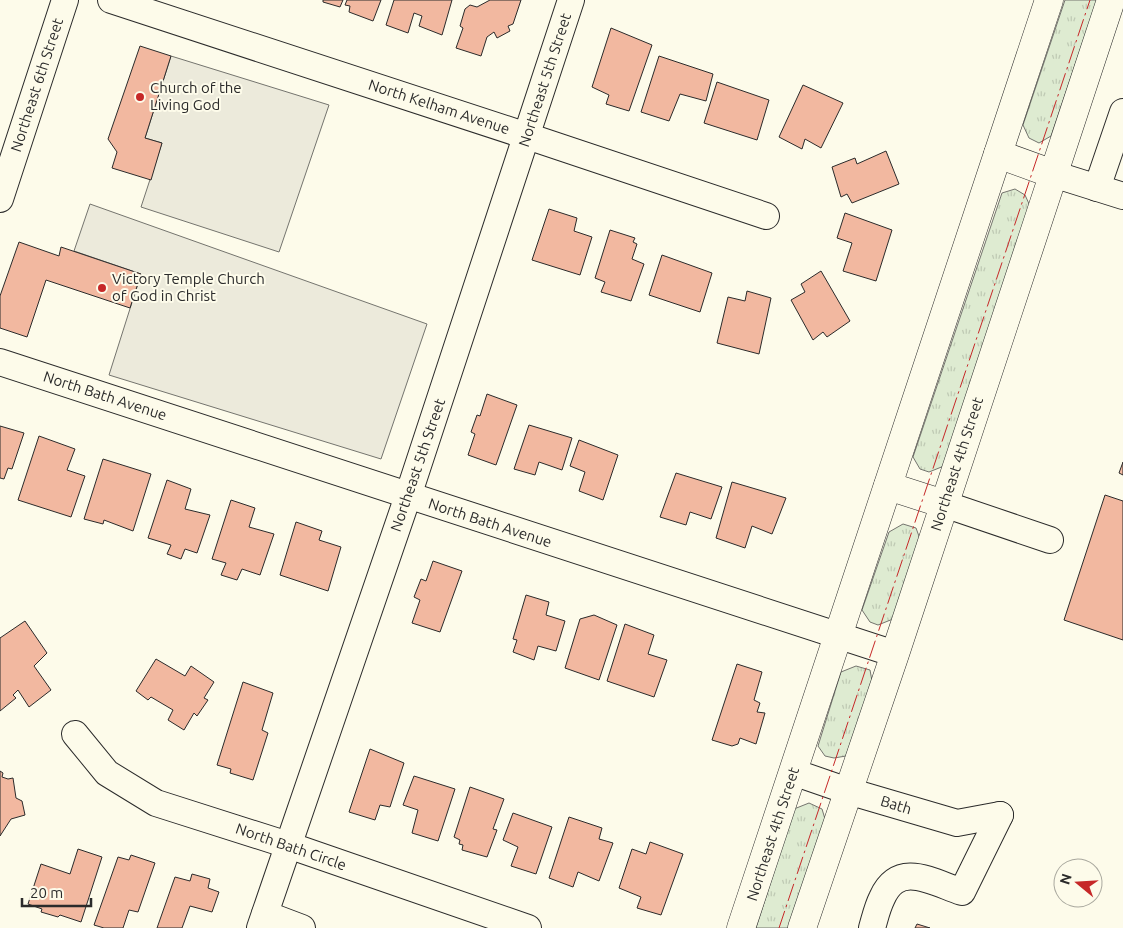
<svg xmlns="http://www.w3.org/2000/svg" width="1123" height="928" font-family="Ubuntu,sans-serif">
<defs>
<pattern id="grass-tufts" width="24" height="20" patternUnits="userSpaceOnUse" patternTransform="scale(1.25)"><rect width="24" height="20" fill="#deebd1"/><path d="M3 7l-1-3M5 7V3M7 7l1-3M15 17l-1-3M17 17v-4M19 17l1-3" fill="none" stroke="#bfcab4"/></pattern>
</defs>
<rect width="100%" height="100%" fill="#fdfbea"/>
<g fill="url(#grass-tufts)" stroke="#74746e">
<polygon points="1065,0 1097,0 1051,136 1039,143 1029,138 1023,125"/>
<polygon points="1015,189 1025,195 1030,206 944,466 929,472 920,469 913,457 1002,193"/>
<polygon points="903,524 916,528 920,539 893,619 878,625 870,622 862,610 889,532"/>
<polygon points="856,666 870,670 872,681 846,756 834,758 825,756 818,746 841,672"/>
<polygon points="809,803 822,809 825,819 790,928 756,928 794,809"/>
</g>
<g fill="#eceadb" stroke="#74746e">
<polygon points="171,56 329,105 279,252 141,207 162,143 145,138"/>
<polygon points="90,204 427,324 381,459 109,375 141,274 74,251"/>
</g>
<g fill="#f2b8a0" stroke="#2b2b2b">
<polygon points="323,0 343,0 340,7 323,2"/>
<polygon points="347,0 381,0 373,21 349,12 350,6 345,5"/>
<polygon points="394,0 452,0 442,35 419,26 422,16 414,13 408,33 386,25"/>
<polygon points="490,0 521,0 513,24 508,26 510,31 497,38 494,32 487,37 481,56 456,48 463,28 460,26 465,9 470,5 477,7"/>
<polygon points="611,28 652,45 629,111 606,104 609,95 592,87"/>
<polygon points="140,46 171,56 145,138 162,143 151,180 112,168 117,152 108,139"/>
<polygon points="659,56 713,74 706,101 680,94 669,121 641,112"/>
<polygon points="717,82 769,100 757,140 704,123"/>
<polygon points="803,85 843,103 821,148 805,139 802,149 779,137"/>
<polygon points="886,151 899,184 852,203 847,194 841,197 832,167 855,158 857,164"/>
<polygon points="549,209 577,218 574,231 592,237 580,275 532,260"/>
<polygon points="845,213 892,230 876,281 843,271 852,243 837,238"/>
<polygon points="610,230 635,238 633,242 637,244 632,259 644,264 631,301 601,292 605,282 595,278"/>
<polygon points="19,242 59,256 61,247 141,274 130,308 46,280 27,337 0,328 0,296"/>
<polygon points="662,255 712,273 700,312 649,295"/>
<polygon points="821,271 850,321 827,337 823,332 813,340 791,300 805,292 801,284"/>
<polygon points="747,291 771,298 759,354 717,343 728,297 745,301"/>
<polygon points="487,394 517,405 496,465 468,455 475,434 471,432 477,415 480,416"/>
<polygon points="529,425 572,438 562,470 539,462 535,475 514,469"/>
<polygon points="0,426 24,433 12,469 8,468 4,479 0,478"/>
<polygon points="39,436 75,449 67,470 85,476 71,517 18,500"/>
<polygon points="579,440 618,455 603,500 579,491 585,472 570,466"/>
<polygon points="103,459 151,474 133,531 104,520 103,524 84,519"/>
<polygon points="1123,462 1123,475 1119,473"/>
<polygon points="676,473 722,487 711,519 690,512 686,525 660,517"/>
<polygon points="167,480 191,489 185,509 210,515 197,553 185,549 181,559 167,554 171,545 148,538"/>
<polygon points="732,482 786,498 772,534 752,526 745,548 716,538"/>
<polygon points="1105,495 1123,501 1123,640 1064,620"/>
<polygon points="231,500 255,508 249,527 274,534 260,575 242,569 237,580 221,575 226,563 212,559"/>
<polygon points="296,522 322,531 319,540 341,547 328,591 280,575"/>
<polygon points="433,561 462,571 440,632 412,623 420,600 414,597 421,579 426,581"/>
<polygon points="526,595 549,602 546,615 565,621 556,651 538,646 534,660 513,652 517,640 513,639"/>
<polygon points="594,615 617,625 599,680 565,668 580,619"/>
<polygon points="25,621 47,653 34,666 51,690 29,707 18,690 13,695 16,698 0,711 0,638"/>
<polygon points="625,624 654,635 648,654 667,660 654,697 607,681"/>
<polygon points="156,659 185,676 191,666 214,682 204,698 208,700 197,716 194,713 184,730 168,720 173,710 151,697 148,700 136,691"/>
<polygon points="737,664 762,672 754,700 760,703 757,712 765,713 756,744 740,738 738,744 732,746 712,740"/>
<polygon points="243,682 273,693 262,730 268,733 253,780 230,773 231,769 217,765"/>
<polygon points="370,749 404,763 390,807 380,805 375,820 349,812"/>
<polygon points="0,771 3,773 2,777 8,779 13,778 16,798 22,801 25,815 11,819 0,836"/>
<polygon points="414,776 455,789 438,841 412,833 418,810 403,805"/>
<polygon points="470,787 504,799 493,829 497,830 487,857 462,850 463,845 459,844 460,840 454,837"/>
<polygon points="513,813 552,827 536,874 511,866 518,847 503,840"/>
<polygon points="569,817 602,828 599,839 613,843 599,881 578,872 573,887 549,878"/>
<polygon points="650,842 683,854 661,915 637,908 641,897 619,888 632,849 646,854"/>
<polygon points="78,849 102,857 81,922 60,915 58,917 41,912 42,909 28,904 41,864 70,874"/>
<polygon points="131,855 155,863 138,912 129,910 123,928 104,928 94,925 118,857 129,860"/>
<polygon points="192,874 210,879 208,888 219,892 212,912 190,906 182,928 157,928 175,877 190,881"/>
<polygon points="917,924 930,928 915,928"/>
</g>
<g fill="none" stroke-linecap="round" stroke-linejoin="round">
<g stroke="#2b2b2b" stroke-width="28">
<g id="minor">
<polyline points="111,0 527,136 766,216"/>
<polyline points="1053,174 1123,196"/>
<polyline points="1097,188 1123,112"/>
<polyline points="0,199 65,0"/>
<polyline points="0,362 895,654"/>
<polyline points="944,504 1050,540"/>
<polyline points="75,734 107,773 156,803 288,845 528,928"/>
<polyline points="793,772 848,791 957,823 1000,815"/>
<polyline points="265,914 302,928"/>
<polyline points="260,928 408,496 571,0"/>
<path d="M872,928C875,918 877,908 882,898C899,860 932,882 962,892L1000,815"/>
</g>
</g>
<g stroke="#2b2b2b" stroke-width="29">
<g id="major">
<polyline points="998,154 1053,174"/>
<polyline points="888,486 944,504"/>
<polyline points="741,928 1049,0"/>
<polyline points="802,928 895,654 1111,0"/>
</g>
</g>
<use href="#minor" stroke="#fdfbea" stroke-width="26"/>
<use href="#major" stroke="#fdfbea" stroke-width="28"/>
<polyline stroke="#c62828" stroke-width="1" stroke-dasharray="18 4 2.5 4" stroke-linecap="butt" points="779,928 1090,0"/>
</g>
<g fill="#c62828" stroke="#fdfbea" stroke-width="2">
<circle cx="140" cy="97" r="5"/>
<circle cx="102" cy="288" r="5"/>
</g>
<g text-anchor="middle" stroke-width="4" stroke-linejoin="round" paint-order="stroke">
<g font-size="15" fill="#2b2b2b" stroke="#fdfbea">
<text transform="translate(545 80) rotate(-72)" y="5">Northeast 5th Street</text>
<text transform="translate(37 85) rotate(-72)" y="5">Northeast 6th Street</text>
<text transform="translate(439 107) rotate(18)" y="5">North Kelham Avenue</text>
<text transform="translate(105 396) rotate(18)" y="5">North Bath Avenue</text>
<text transform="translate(957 464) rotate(-72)" y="5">Northeast 4th Street</text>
<text transform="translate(418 465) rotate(-71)" y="5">Northeast 5th Street</text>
<text transform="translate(490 523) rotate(18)" y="5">North Bath Avenue</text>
<text transform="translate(896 805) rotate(17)" y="5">Bath</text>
<text transform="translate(773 834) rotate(-72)" y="5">Northeast 4th Street</text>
<text transform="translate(291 847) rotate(19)" y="5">North Bath Circle</text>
</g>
<g font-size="15" fill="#2b2b2b" stroke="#fdfbea" text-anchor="start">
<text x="150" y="93">Church of the<tspan x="150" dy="17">Living God</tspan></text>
<text x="112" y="284">Victory Temple Church<tspan x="112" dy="17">of God in Christ</tspan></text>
</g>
</g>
<g transform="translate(1078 883) rotate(288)"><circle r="24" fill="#fdfbea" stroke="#a9a89e"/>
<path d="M0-4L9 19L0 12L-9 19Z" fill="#c62828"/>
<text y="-8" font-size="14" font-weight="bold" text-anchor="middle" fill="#2b2b2b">N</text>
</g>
<path d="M22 898v8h69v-8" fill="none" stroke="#2b2b2b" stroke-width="2.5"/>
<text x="30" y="898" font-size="15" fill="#2b2b2b" stroke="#fdfbea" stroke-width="4" paint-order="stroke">20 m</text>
</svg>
